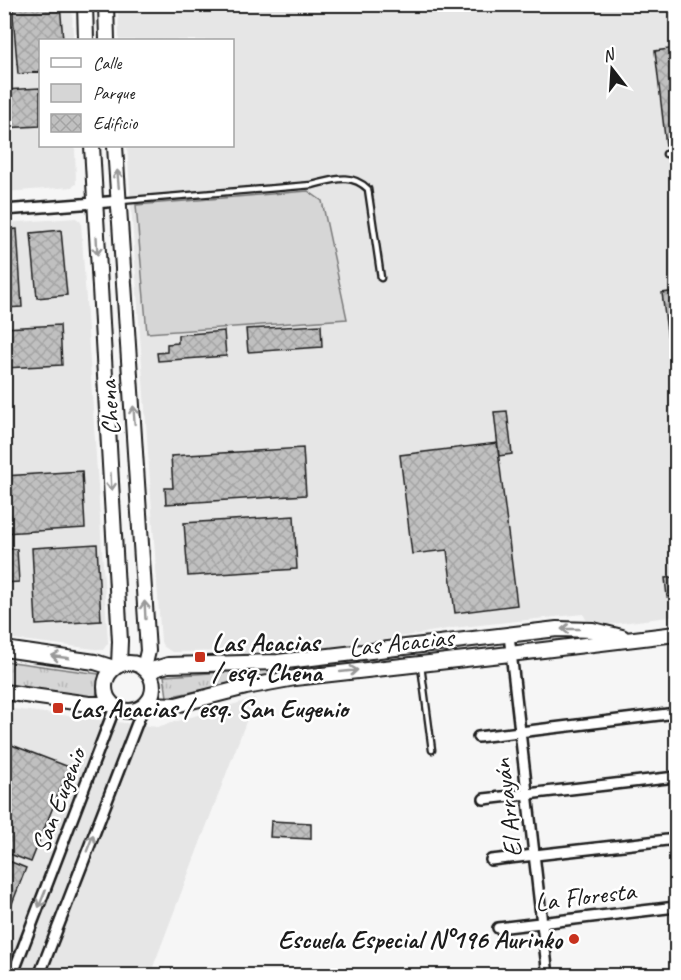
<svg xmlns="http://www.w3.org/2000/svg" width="681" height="980" font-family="Caveat,sans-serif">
<defs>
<pattern id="grass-tufts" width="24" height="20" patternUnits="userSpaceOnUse" patternTransform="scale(1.5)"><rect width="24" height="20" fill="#d6d6d6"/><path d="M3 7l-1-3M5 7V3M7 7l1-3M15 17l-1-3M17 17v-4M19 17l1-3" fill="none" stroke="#b7b7b7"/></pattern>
<pattern id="building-cross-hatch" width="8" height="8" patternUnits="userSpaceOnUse" patternTransform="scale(1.5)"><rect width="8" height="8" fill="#c0c0c0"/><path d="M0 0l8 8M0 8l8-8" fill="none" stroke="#a4a4a4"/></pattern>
</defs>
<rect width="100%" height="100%" fill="#f6f6f6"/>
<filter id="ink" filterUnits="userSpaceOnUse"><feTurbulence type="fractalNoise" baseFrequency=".0167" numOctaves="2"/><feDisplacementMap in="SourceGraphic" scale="12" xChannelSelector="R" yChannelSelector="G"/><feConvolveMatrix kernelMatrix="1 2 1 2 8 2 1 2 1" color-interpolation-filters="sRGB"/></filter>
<g filter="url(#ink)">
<g fill="#e6e6e6">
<polygon points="5,5 72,5 73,40 40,40 40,146 75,146 76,184 72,187 5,192"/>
<polygon points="118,5 676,5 676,616 606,625 587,621 583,614 453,628 287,656 241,657 241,651 172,652 163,646 161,642 127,146 232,146 232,40 119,40"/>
<polygon points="76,218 81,222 108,643 103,650 5,638 5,223"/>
<polygon points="255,698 150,975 5,976 5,708 157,727"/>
</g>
<g fill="url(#grass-tufts)" stroke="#797979" stroke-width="1.5">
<polygon points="5,661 99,674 96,698 5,686"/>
<polygon points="275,669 275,675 167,697 164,676"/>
</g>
<polygon fill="#d6d6d6" stroke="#797979" stroke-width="1.5" points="308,191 322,201 347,319 147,333 136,205"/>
<g fill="url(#building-cross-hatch)" stroke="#1c1c1c" stroke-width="1.5">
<polygon points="12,4 60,4 63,40 40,40 40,72 18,74"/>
<polygon points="4,32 7,32 11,79 4,80"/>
<polygon points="676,48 676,144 666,146 655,51"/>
<polygon points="40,88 40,126 4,128 4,90"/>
<polygon points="17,229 22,307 4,308 4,230"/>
<polygon points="61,230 67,295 37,298 31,233"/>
<polygon points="676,291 676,377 673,378 662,293"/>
<polygon points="60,325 62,365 4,368 4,328"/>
<polygon points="321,325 322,347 248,352 246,329"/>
<polygon points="224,331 226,356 158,361 157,353 167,352 167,344 178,343 178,335"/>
<polygon points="507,411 512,454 499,456 494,412"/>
<polygon points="497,443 517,605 455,613 447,550 412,554 400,455"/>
<polygon points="303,448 306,495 166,504 165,488 173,488 171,456"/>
<polygon points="82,471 85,528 4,533 4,476"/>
<polygon points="294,516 297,569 188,576 184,523"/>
<polygon points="97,544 101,621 36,625 32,548"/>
<polygon points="4,549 17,549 19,582 4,583"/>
<polygon points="676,577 676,596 667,597 665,578"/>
<polygon points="4,742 69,767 31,862 4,852"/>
<polygon points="271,821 311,823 311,839 270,837"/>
<polygon points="4,859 26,868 4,924"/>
</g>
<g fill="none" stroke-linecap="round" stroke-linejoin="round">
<g stroke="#1c1c1c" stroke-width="9">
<g id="lane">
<polyline points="666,154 676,153"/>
<path d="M120,201L312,185C333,180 351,172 368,189L381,278"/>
<polyline points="421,666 432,750"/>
</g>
</g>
<g stroke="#1c1c1c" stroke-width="14">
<g id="street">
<polyline points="4,210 120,201"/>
<polyline points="509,635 548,976"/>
<polyline points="478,737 676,713"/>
<polyline points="484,799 676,777"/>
<polyline points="491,860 676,839"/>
<polyline points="498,928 676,907"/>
<polyline points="12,976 115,707"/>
<polyline points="39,976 143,708"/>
<polyline points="672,976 676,975"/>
</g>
</g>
<g stroke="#1c1c1c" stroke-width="18">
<g id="secondary">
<polyline points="85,4 86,40"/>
<polyline points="106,4 107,40"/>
<polyline points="92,146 120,641 119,665"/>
<polyline points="115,146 148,651 144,668"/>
<polyline points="4,649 95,662 114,668"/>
<circle cx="129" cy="687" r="24"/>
<polyline points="148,671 168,665 278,662 557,629 593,630 622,637"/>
<polyline points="4,692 89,704 111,704"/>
<polyline points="147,704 176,705 246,687 295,678 510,654 676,634"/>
</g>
</g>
<use href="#lane" stroke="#fff" stroke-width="4.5"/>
<use href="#street" stroke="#fff" stroke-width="9"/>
<use href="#secondary" stroke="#fff" stroke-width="14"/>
</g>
<defs><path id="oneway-shaft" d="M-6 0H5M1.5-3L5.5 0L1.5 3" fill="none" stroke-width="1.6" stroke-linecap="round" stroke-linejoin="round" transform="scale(1.5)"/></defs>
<g stroke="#999">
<use href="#oneway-shaft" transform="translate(118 179) rotate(-95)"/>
<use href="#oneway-shaft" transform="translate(97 246) rotate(87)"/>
<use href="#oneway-shaft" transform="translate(134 415) rotate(-94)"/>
<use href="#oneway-shaft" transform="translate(111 482) rotate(87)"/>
<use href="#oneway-shaft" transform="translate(145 610) rotate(-93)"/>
<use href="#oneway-shaft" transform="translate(570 629) rotate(180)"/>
<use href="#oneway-shaft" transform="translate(60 657) rotate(-172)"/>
<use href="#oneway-shaft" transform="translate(349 671) rotate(-6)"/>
<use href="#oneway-shaft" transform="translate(90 843) rotate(-69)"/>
<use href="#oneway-shaft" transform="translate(42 899) rotate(112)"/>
</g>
</g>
<g fill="#c8321e" stroke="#fff" stroke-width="2">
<rect x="194" y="651" width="12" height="12" rx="3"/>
<rect x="52" y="702" width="12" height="12" rx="3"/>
<circle cx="574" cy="939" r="6"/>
</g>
<g text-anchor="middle" stroke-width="5" stroke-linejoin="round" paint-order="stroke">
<g font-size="26" fill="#1c1c1c" stroke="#fff">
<text transform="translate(109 408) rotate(-94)" y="9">Chena</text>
<text transform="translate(401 642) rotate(-6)" y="9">Las Acacias</text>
<text transform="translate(58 800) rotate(-69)" y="9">San Eugenio</text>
<text transform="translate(507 808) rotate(-97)" y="9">El Arrayán</text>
<text transform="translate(585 896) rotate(-7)" y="9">La Floresta</text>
</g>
<g font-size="26" font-weight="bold" fill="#1c1c1c" stroke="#fff" text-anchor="start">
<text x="212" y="651">Las Acacias<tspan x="212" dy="30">/ esq. Chena</tspan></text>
<text x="70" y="717">Las Acacias / esq. San Eugenio</text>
<text x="562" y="948" text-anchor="end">Escuela Especial N°196 Aurinko</text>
</g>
</g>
<rect width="681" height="980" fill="none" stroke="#fff" stroke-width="24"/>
<rect x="12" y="12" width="657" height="956" fill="none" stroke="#1c1c1c" stroke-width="2" filter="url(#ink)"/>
<rect x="39" y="39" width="195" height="108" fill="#ffffff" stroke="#a4a4a4" stroke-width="1.5"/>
<rect x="51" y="58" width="30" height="9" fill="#ffffff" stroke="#a4a4a4" stroke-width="1.5"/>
<text x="93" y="69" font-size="18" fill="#1c1c1c">Calle</text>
<rect x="51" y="84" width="30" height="18" fill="#d6d6d6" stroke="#a4a4a4" stroke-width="1.5"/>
<text x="93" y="99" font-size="18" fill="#1c1c1c">Parque</text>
<rect x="51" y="114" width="30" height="18" fill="url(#building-cross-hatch)" stroke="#a4a4a4" stroke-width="1.5"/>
<text x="93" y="129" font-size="18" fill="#1c1c1c">Edificio</text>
<g transform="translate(612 69) rotate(343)" stroke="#ffffff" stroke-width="4.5" paint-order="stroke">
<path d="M0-4.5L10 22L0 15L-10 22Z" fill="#1c1c1c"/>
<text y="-9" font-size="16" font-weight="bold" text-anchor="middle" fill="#1c1c1c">N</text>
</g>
</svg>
